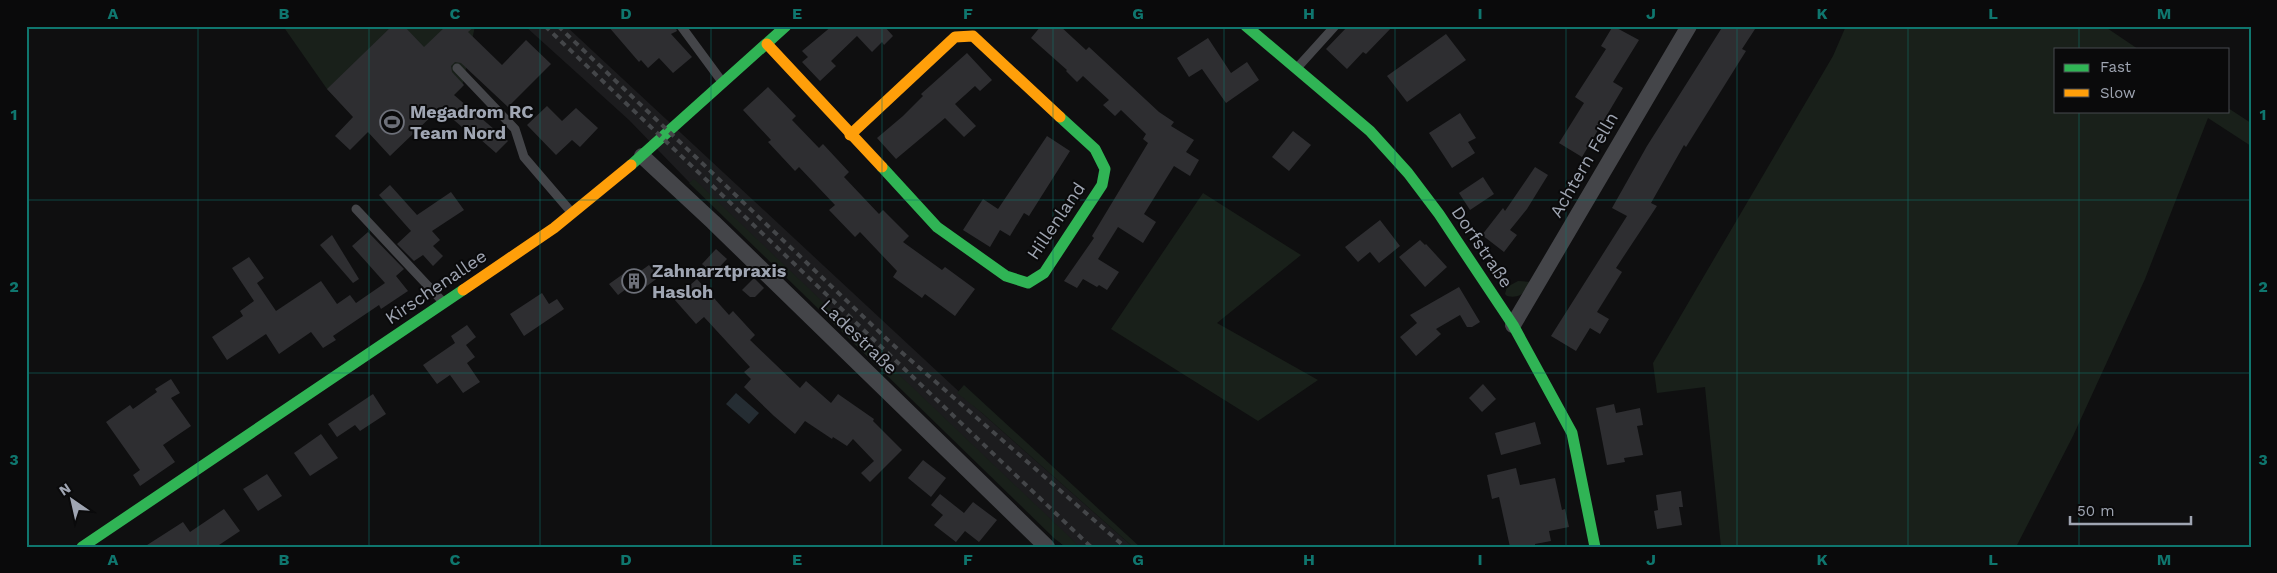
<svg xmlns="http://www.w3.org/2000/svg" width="2277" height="573" font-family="'Work Sans',sans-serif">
<rect width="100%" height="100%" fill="#0f0f10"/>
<polygon fill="#1c1c1e" points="525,26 566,26 982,413 1133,547 1065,547 688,181 629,120"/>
<g fill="#19201a">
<polygon points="283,26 475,26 462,87 390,155 327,89"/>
<polygon points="1846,26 2104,26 2138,49 2056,49 2056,111 2228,111 2228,108 2251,123 2251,146 2208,118 2145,279 2073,436 2016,547 1721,547 1705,387 1657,393 1653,363 1833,56"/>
<polygon points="694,179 1080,547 1066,547 1055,539 689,183"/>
<polygon points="1203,193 1301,255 1217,323 1318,380 1258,421 1111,329"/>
<path d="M1518,281L1532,282C1525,292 1520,299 1507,296L1505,294L1507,287Z"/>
<polygon points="964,385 1140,547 1133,547 982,413 957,393"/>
</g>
<polygon fill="#252d33" points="736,393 759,413 749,424 726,404"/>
<g fill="#2e2e31">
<polygon points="392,26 404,26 424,47 446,26 475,26 468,32 502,65 526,40 551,64 508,107 461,63 455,62 451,66 452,72 464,85 454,95 508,141 496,153 464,125 462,127 440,108 390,156 368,132 350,150 335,136 353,117 327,89"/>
<polygon points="608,26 675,26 677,31 671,34 692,57 673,73 659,58 648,68 641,60 639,62"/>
<polygon points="832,26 884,26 893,36 884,45 882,42 872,52 857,36 831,61 836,66 820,81 802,62 808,57 802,51"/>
<polygon points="1041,26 1060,26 1086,50 1089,47 1159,112 1174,122 1171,126 1194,140 1186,152 1199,160 1190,176 1174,166 1144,214 1156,222 1143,243 1118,227 1098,259 1119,272 1107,290 1099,285 1097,287 1083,279 1077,288 1064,281 1094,238 1092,236 1148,143 1143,139 1146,134 1121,110 1115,116 1103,105 1109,100 1083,76 1077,82 1066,71 1067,70 1031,38"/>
<polygon points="1348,26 1393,26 1366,54 1363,52 1347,69 1326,49"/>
<polygon points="1613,26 1639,40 1613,82 1623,88 1582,157 1559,143 1584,103 1575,97 1606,49 1601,46"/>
<polygon points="1723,26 1757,26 1742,49 1746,51 1686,147 1684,145 1651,203 1657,206 1616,268 1622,272 1597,312 1609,319 1600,334 1590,328 1576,351 1551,336 1627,216 1612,208 1647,146"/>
<polygon points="1446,34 1466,60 1407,102 1387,76"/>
<polygon points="1208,38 1231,73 1247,62 1259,80 1226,103 1202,69 1189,77 1177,58"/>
<polygon points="967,53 992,80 980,91 975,86 955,104 976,126 964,137 945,118 896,159 877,138 903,116 923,96 921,94"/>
<polygon points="768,87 796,116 792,120 819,148 823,144 849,172 844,177 879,214 883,210 909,236 903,242 942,270 945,267 975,289 955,316 925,294 922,298 893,277 897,271 860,232 855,237 829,210 835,205 799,167 795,171 768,142 771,140 743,110"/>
<polygon points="547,106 562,121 576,108 598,128 580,147 572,140 556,155 527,125"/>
<polygon points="1460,113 1476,138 1468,142 1475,153 1452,168 1429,133"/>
<polygon points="1293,131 1311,145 1289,171 1272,157"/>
<polygon points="1047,136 1070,151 1029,216 1024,213 1010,236 1000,230 990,247 963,230 983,199 998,209"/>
<polygon points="1535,167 1548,175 1527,209 1510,230 1517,235 1504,252 1482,235 1503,208 1505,211"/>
<polygon points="1483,177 1494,194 1470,210 1459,193"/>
<polygon points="390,185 417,215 451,192 464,210 432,231 440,240 433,246 443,256 433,266 423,255 414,261 397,244 411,231 379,195"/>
<polygon points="1380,220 1400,246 1379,263 1370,252 1358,262 1345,247"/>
<polygon points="368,232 404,269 396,276 408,291 381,309 379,305 333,336 336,340 323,348 311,332 279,354 266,334 227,360 212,337 243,316 240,311 254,301 232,268 249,257 264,278 257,283 276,311 321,281 337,304 350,295 356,303 385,283 352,246"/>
<polygon points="332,235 359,279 353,283 320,245"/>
<polygon points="1420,240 1425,245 1426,244 1447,267 1425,287 1399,257"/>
<polygon points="716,249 727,259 713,274 702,264"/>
<polygon points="649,265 659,277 640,291 634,283 618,295 609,284 626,272 631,278"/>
<polygon points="754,278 764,288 755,297 750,297 742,290"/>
<polygon points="697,279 729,315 733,311 755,335 750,340 800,388 806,381 831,403 838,394 874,419 873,421 902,450 870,482 861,473 874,461 853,439 847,446 833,437 832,439 805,421 795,434 774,416 744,387 751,379 744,372 750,367 704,317 696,324 674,299"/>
<polygon points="1459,287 1480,322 1472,327 1467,327 1460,315 1436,329 1441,334 1416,356 1400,337 1417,323 1410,315"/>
<polygon points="542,293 549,304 557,299 564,309 524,336 510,314"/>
<polygon points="467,325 476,337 466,345 475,357 467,363 480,382 463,393 450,375 437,384 423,365 455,343 451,336"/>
<polygon points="171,379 180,393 171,398 191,426 163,445 175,462 140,486 133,475 140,470 106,422 130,405 133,409 157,392 155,389"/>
<polygon points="1483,384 1496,399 1482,412 1469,398"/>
<polygon points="373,394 386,414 360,431 355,425 337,437 328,424"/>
<polygon points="1614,404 1616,413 1640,408 1643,425 1637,426 1643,455 1624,458 1625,462 1607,465 1596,408"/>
<polygon points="1535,422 1541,444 1501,455 1495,433"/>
<polygon points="321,434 338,458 310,476 294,453"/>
<polygon points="923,460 946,478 931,497 908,478"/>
<polygon points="1516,468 1520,485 1555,478 1562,510 1565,509 1569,527 1549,531 1551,541 1535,544 1535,547 1510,547 1499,497 1492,499 1487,475"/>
<polygon points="267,474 282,496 258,511 243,489"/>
<polygon points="1681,491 1683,507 1679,507 1682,525 1657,529 1654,511 1658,510 1656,495"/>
<polygon points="940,494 964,513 973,502 997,520 979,542 965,531 956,542 934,525 943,515 931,505"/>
<polygon points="224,509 240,531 216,547 144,547 183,522 190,532"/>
</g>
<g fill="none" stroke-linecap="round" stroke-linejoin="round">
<g stroke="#444549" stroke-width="9">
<polyline points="681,26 723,83"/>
<polyline points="457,68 515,129 524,157 572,213"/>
<polyline points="1297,68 1335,26"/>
<polyline points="356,209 444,303"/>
</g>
<g stroke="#444549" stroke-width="16">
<polyline points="642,156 713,222 1047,547"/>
<polyline points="1513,325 1689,26"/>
</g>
<g stroke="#30b455" stroke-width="11">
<polyline points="1246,26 1370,131 1408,173 1439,214 1513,325 1572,433 1595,547"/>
<polyline points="631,165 786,26"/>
<polyline points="882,167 937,227 1006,276 1028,283 1044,273 1102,185 1105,169 1095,149 1060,117"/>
<polyline points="82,547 463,290"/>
</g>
<g stroke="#ff9f0a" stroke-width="11">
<polyline points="767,44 882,167"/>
<polyline points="850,135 955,37 973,36 1060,117"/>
<polyline points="463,290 554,228 631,165"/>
</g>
<g stroke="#444649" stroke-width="4" stroke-dasharray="6 5" stroke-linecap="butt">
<polyline points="545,26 1091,547"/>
<polyline points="558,26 891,343 1125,547"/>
</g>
</g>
<path fill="none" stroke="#0f766e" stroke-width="1" stroke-opacity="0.55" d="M198,26V547M369,26V547M540,26V547M711,26V547M882,26V547M1053,26V547M1224,26V547M1395,26V547M1566,26V547M1737,26V547M1908,26V547M2079,26V49M2079,111V547M26,200H2251M26,373H2251"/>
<defs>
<g id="stadium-ring" transform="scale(1.25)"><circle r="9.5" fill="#0a0a0b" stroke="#6d7079" stroke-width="1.5"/><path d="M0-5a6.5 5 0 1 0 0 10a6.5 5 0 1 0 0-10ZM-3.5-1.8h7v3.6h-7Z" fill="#6d7079"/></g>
<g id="building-ring" transform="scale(1.25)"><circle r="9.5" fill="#0a0a0b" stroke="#6d7079" stroke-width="1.5"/><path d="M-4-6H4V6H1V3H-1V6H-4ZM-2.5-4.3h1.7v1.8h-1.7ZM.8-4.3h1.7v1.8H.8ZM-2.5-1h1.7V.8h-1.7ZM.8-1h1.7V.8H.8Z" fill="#6d7079"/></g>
</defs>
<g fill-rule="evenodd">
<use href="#stadium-ring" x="392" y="122"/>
<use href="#building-ring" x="634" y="281"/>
</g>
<g text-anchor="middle" stroke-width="4" stroke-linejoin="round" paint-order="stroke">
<g font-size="18" font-weight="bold" fill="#9fa5b2" stroke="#0a0a0b" text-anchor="start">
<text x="410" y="118">Megadrom RC<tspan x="410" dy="21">Team Nord</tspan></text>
<text x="652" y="277">Zahnarztpraxis<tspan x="652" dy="21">Hasloh</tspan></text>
</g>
<g font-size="18" fill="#9fa5b2" stroke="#0a0a0b">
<text transform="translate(1584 165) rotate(-60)" y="6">Achtern Felln</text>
<text transform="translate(1056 221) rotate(-56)" y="6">Hillenland</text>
<text transform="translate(1482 247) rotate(56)" y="6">Dorfstraße</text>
<text transform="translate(436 287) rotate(-34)" y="6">Kirschenallee</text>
<text transform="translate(859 337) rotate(44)" y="6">Ladestraße</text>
</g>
</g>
<rect width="2277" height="573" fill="none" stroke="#0a0a0b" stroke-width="55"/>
<rect x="2054" y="48" width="175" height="65" fill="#0a0a0b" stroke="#46484e"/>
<rect x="2064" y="64" width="25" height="8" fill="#30b455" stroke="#46484e"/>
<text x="2100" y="72" font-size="15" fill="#9fa5b2">Fast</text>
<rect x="2064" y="89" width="25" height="8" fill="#ff9f0a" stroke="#46484e"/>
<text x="2100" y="98" font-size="15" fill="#9fa5b2">Slow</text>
<g transform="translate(72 500) rotate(326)" stroke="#0a0a0b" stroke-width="4" paint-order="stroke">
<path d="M0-4L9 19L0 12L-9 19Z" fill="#9fa5b2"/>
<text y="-8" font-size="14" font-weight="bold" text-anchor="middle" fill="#9fa5b2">N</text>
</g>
<path d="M2070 516v8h121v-8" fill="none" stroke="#9fa5b2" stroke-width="2.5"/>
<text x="2077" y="516" font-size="15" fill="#9fa5b2" stroke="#0a0a0b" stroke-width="4" paint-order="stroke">50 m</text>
<rect x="28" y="28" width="2222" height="518" fill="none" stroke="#0f766e" stroke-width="2"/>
<g font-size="16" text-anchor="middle" font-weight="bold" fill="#0f766e">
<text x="113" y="19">A</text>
<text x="284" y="19">B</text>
<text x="455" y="19">C</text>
<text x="626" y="19">D</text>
<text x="797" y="19">E</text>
<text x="968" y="19">F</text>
<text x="1138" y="19">G</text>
<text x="1309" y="19">H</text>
<text x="1480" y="19">I</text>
<text x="1651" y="19">J</text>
<text x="1822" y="19">K</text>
<text x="1993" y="19">L</text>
<text x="2164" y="19">M</text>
<text x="14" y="120">1</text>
<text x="2263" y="120">1</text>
<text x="14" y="292">2</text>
<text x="2263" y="292">2</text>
<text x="14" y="465">3</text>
<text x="2263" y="465">3</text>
<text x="113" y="565">A</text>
<text x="284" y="565">B</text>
<text x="455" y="565">C</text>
<text x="626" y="565">D</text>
<text x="797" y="565">E</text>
<text x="968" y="565">F</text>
<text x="1138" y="565">G</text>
<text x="1309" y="565">H</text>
<text x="1480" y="565">I</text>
<text x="1651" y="565">J</text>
<text x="1822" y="565">K</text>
<text x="1993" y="565">L</text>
<text x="2164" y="565">M</text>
</g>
</svg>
